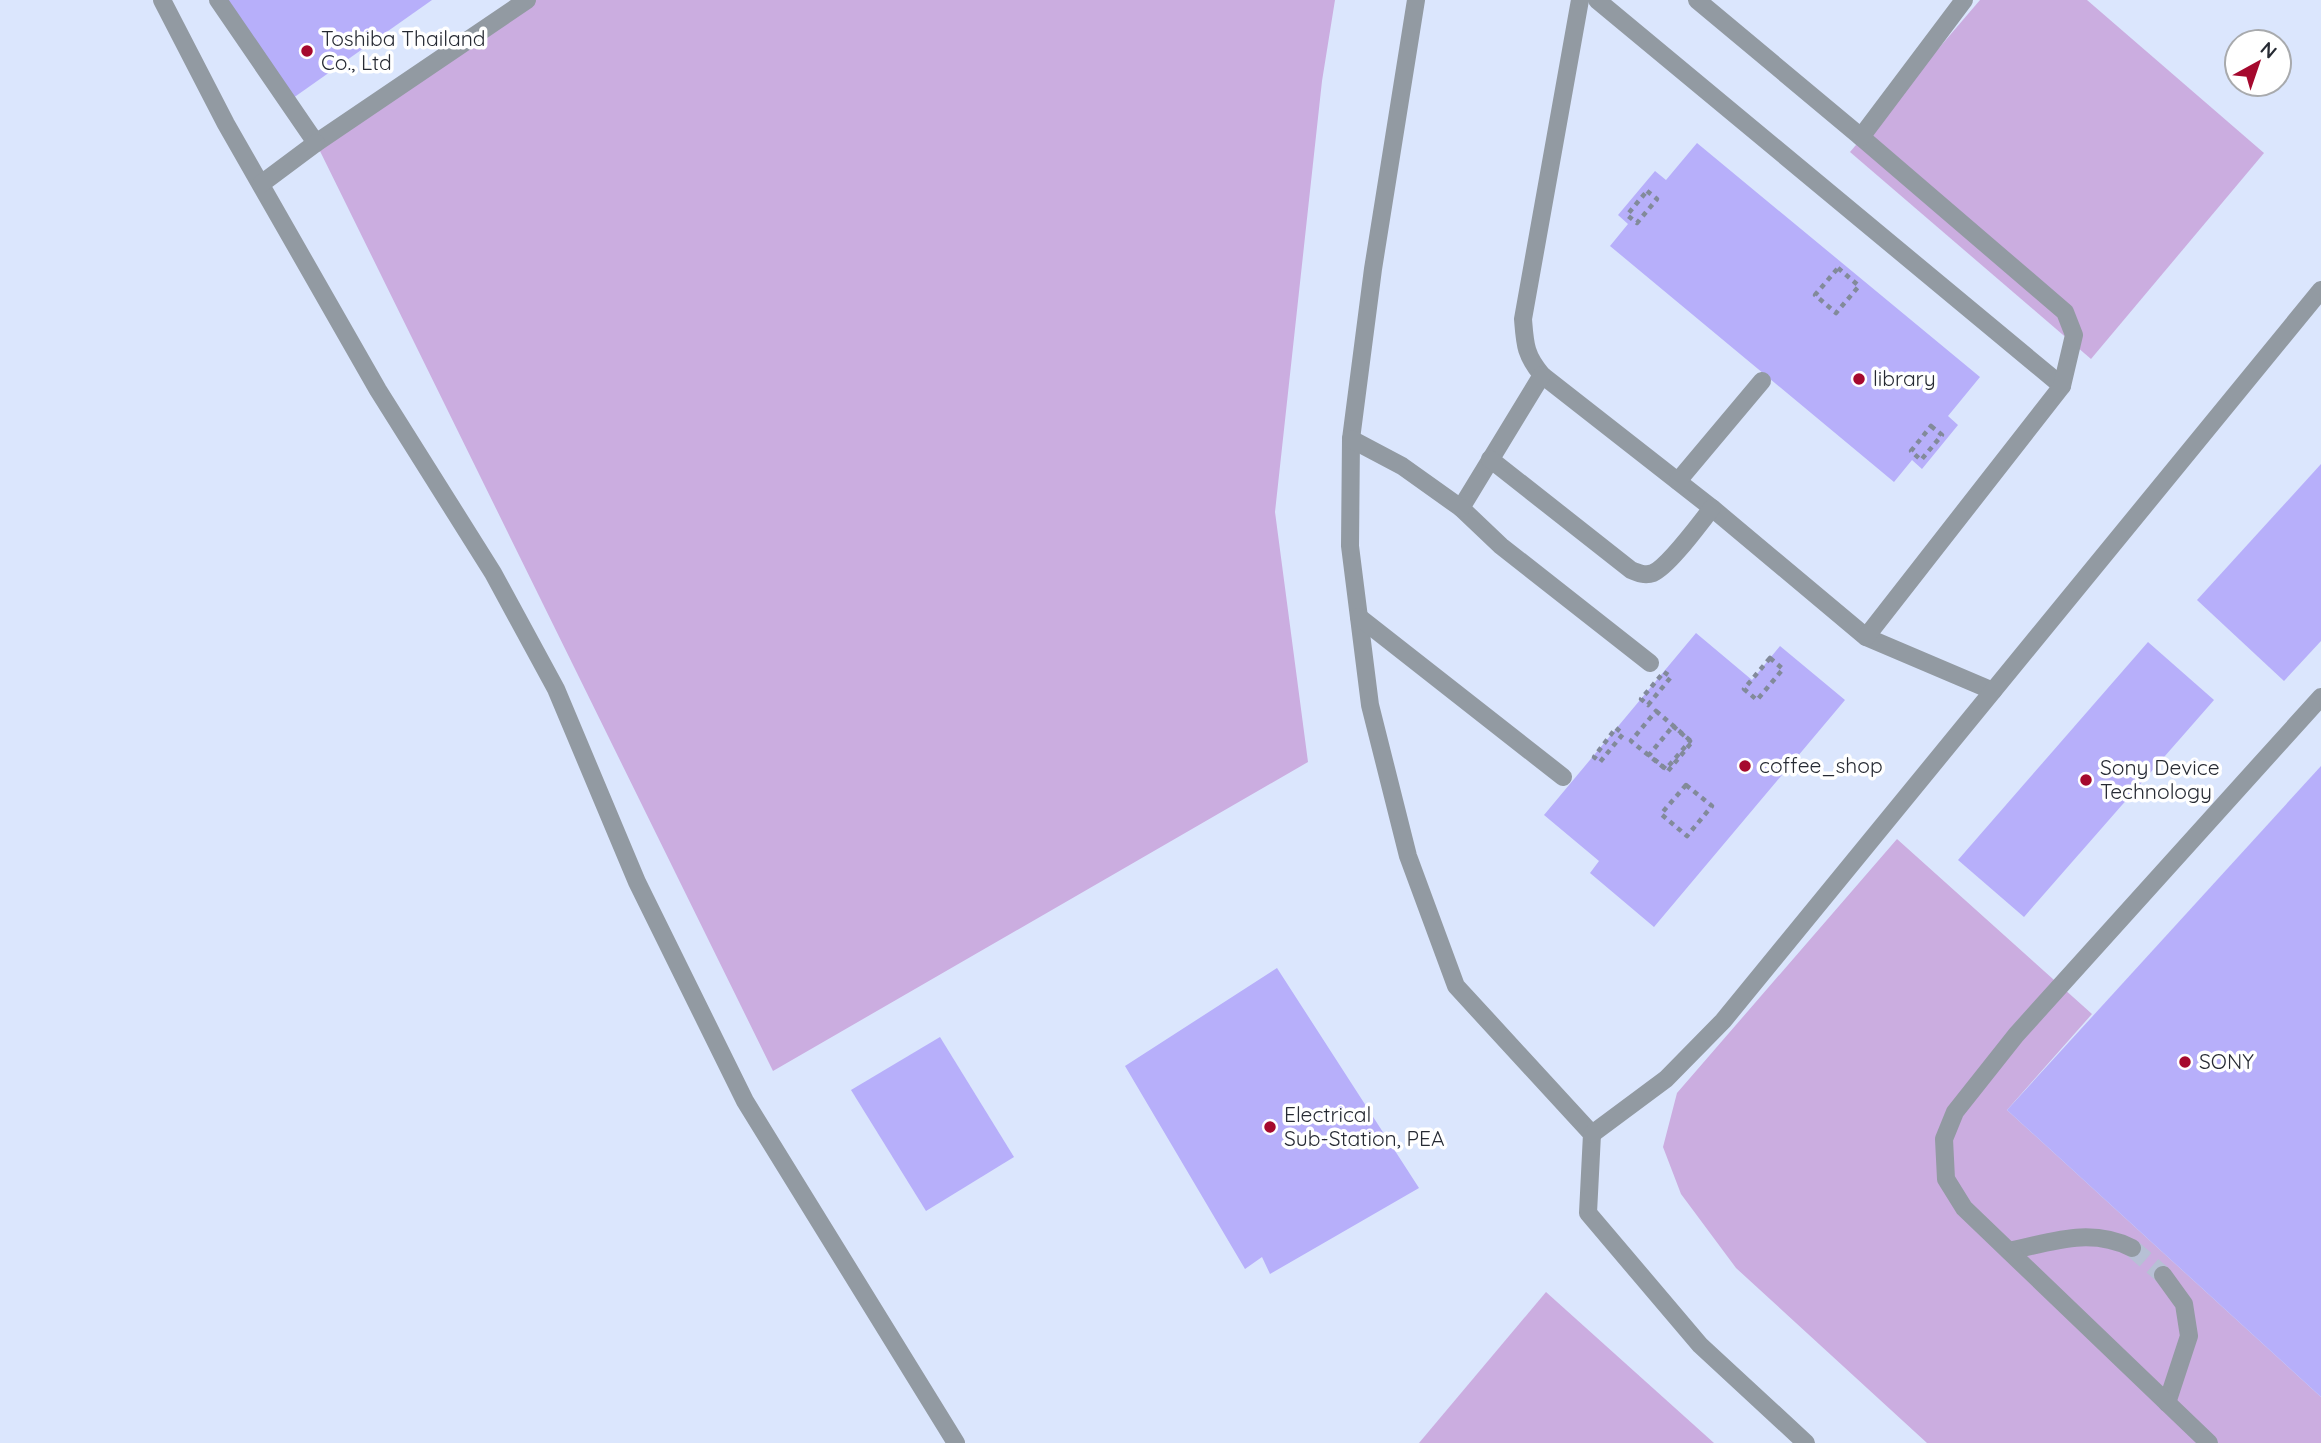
<svg xmlns="http://www.w3.org/2000/svg" width="2321" height="1443" font-family="Quicksand,sans-serif">
<rect width="100%" height="100%" fill="#dbe6fd"/>
<g fill="#cbade0">
<polygon points="531,0 1335,0 1322,81 1275,512 1308,762 773,1071 316,143"/>
<polygon points="1980,0 2087,0 2264,153 2091,359 1850,152"/>
<polygon points="1897,839 2092,1014 2007,1110 2321,1397 2321,1443 1927,1443 1736,1268 1681,1194 1663,1147 1677,1093"/>
<polygon points="1546,1292 1714,1443 1419,1443"/>
</g>
<g fill="#b7affa">
<polygon points="223,0 432,0 286,103"/>
<polygon points="1697,143 1980,377 1948,416 1958,425 1922,469 1912,460 1894,482 1610,246 1628,224 1618,215 1655,171 1666,180"/>
<polygon points="2321,464 2321,641 2284,681 2197,600"/>
<polygon points="1696,633 1752,680 1780,646 1845,700 1654,927 1590,873 1599,861 1544,815"/>
<polygon points="2148,642 2214,700 2024,917 1958,860"/>
<polygon points="2321,766 2321,1397 2007,1110"/>
<polygon points="1277,968 1419,1188 1270,1274 1262,1257 1245,1269 1125,1066"/>
<polygon points="940,1037 1014,1157 926,1211 851,1090"/>
</g>
<g fill="none" stroke-linecap="round" stroke-linejoin="round">
<polyline stroke="#b7c0d5" stroke-width="18" stroke-dasharray="18 9" stroke-linecap="butt" points="2132,1248 2163,1275"/>
<g stroke="#828a9a" stroke-width="4.5" stroke-dasharray="5 5" stroke-linecap="butt">
<polygon points="1647,191 1657,199 1637,223 1627,215"/>
<polygon points="1838,268 1859,286 1836,313 1815,295"/>
<polygon points="1931,426 1942,435 1921,460 1911,451"/>
<polygon points="1770,658 1783,669 1757,700 1744,689"/>
<polygon points="1664,672 1671,677 1648,705 1641,699"/>
<polygon points="1656,711 1692,742 1668,771 1631,741"/>
<polygon points="1673,726 1690,741 1666,769 1649,755"/>
<polygon points="1616,728 1623,734 1600,762 1594,757"/>
<polygon points="1686,785 1712,806 1687,836 1661,814"/>
</g>
<g stroke="#929aa2" stroke-width="18">
<polyline points="162,0 226,124 378,390 493,573 556,689 637,882 745,1101 956,1443"/>
<polyline points="218,0 316,143 527,0"/>
<polyline points="1416,0 1373,269 1351,439 1350,546 1370,705 1408,856 1456,986 1592,1134 1588,1213 1700,1345 1806,1443"/>
<path d="M1580,0L1523,319C1525,344 1525,355 1542,375L1712,508L1866,637L1993,691"/>
<polyline points="1597,0 2062,386"/>
<polyline points="1697,0 1861,137 2065,312 2074,335 2062,386 1866,637"/>
<polyline points="1861,137 1964,0"/>
<polyline points="261,184 316,143"/>
<polyline points="1542,375 1461,508 1501,546 1650,663"/>
<polyline points="1351,439 1402,466 1461,508"/>
<path d="M1490,459L1631,570C1638,573 1645,576 1653,573C1669,566 1700,523 1712,508"/>
<polyline points="1678,481 1762,381"/>
<polyline points="1359,617 1563,777"/>
<polyline points="1592,1134 1666,1079 1723,1021 2321,290"/>
<path d="M2009,1251C2052,1242 2090,1227 2132,1248"/>
<polyline points="2163,1275 2184,1304 2189,1336 2167,1403"/>
<polyline points="2209,1443 1964,1208 1946,1179 1944,1139 1955,1112 2016,1035 2321,697"/>
</g>
</g>
<g fill="#a5092e" stroke="#fff" stroke-width="2.5">
<circle cx="307" cy="51" r="7"/>
<circle cx="1859" cy="379" r="7"/>
<circle cx="1745" cy="766" r="7"/>
<circle cx="2086" cy="780" r="7"/>
<circle cx="2185" cy="1062" r="7"/>
<circle cx="1270" cy="1127" r="7"/>
</g>
<g text-anchor="middle" stroke-width="7" stroke-linejoin="round" paint-order="stroke">
<g font-size="21" fill="#262a33" stroke="#fff" text-anchor="start">
<text x="321" y="46">Toshiba Thailand<tspan x="321" dy="24">Co., Ltd</tspan></text>
<text x="1873" y="386">library</text>
<text x="1759" y="773">coffee_shop</text>
<text x="2100" y="775">Sony Device<tspan x="2100" dy="24">Technology</tspan></text>
<text x="2199" y="1069">SONY</text>
<text x="1284" y="1122">Electrical<tspan x="1284" dy="24">Sub-Station, PEA</tspan></text>
</g>
</g>
<g transform="translate(2258 63) rotate(40)"><circle r="33" fill="#ffffff" stroke="#a8aaad" stroke-width="2"/>
<path d="M0-5L12 26L0 18L-12 26Z" fill="#a5092e"/>
<text y="-10" font-size="19" font-weight="bold" text-anchor="middle" fill="#262a33">N</text>
</g>
</svg>
